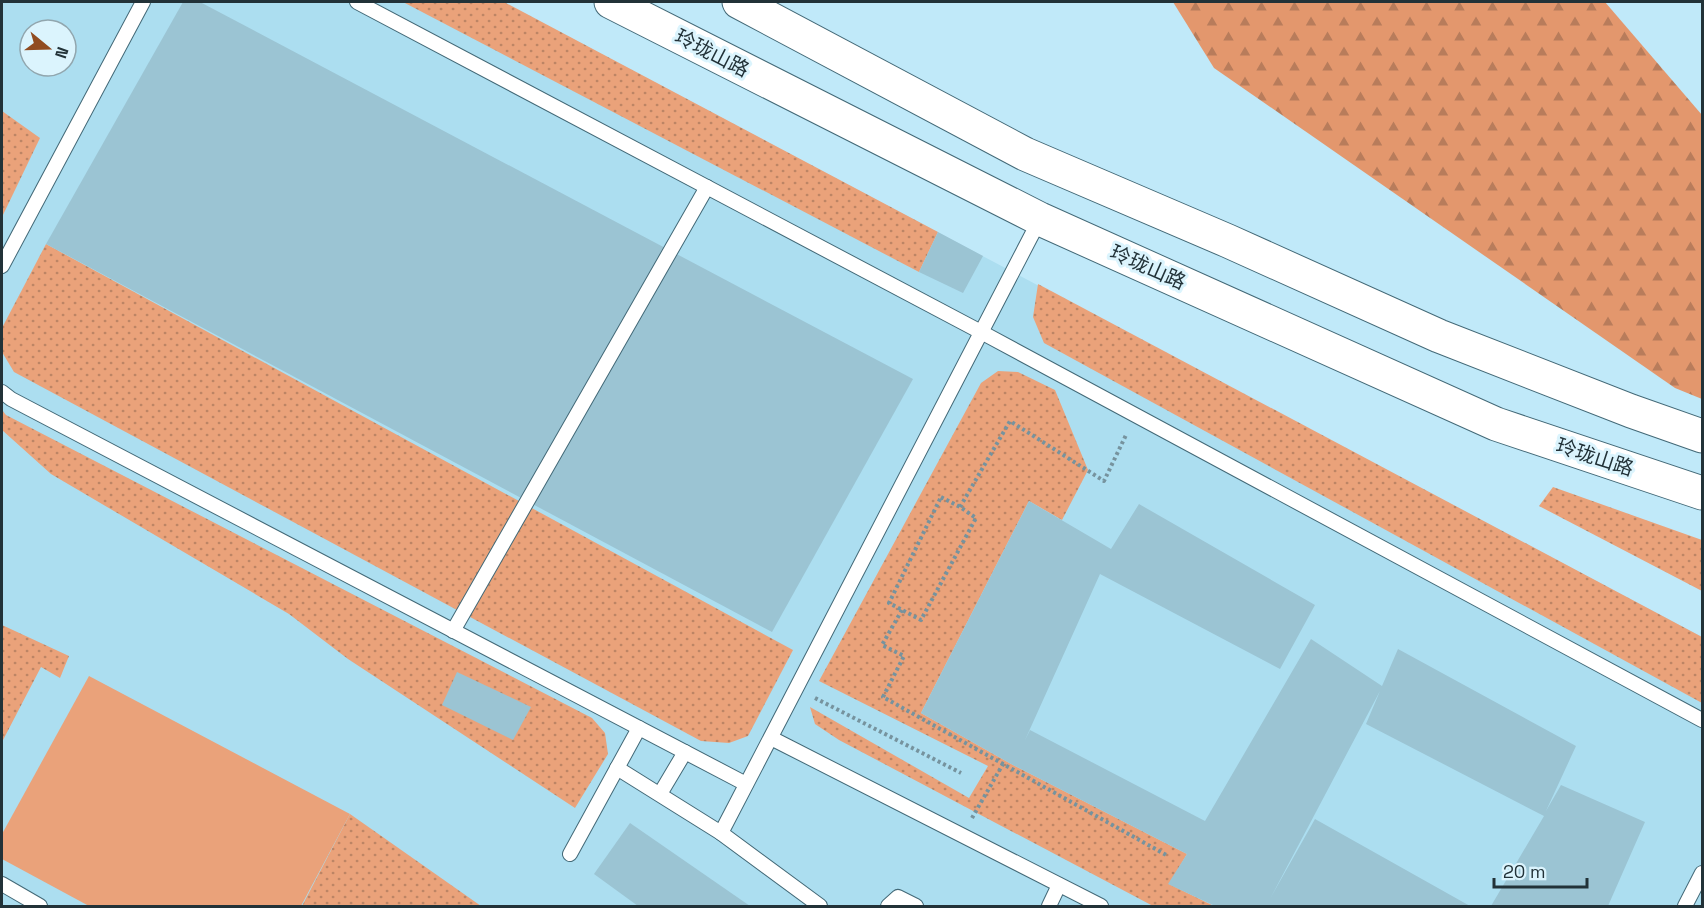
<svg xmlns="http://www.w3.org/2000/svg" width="1704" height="908" font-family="'Space Grotesk','Noto Sans SC',sans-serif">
<defs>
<pattern id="grass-dots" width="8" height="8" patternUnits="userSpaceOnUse" patternTransform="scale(1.5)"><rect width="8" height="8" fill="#eaa27a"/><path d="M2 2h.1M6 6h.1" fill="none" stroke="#bd8565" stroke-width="1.8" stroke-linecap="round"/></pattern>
<pattern id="forest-firs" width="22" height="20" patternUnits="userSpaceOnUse" patternTransform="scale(1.5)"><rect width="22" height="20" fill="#e3976d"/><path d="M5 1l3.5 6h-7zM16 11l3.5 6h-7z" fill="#b87c5b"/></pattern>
</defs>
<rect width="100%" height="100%" fill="#c0e9f9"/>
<path fill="#acdef0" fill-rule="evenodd" d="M2,2H503L1702,637V906H2ZM30,30H66V66H30Z"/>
<g fill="url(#grass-dots)">
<polygon points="403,2 504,2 938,232 919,272"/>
<polygon points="2,111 40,138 2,217"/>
<polygon points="46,244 793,650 748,736 729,743 701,741 14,372 2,352 3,326"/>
<polygon points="1038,284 1702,637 1702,703 1044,343 1033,317"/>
<polygon points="998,371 1018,372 1055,390 1088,470 1062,520 1029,501 921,713 1013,765 1187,854 1169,884 1214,906 1153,906 839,740 815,724 810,707 969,798 988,766 819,681 981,383"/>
<polygon points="2,410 6,415 592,718 605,733 608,754 575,808 348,659 289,614 51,474 2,430"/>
<polygon points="1553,487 1702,540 1702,591 1539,506"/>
<polygon points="2,625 69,656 60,678 41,667 2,742"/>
<polygon points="350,814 481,906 302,906"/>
</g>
<polygon fill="url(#forest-firs)" points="1173,2 1605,2 1702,115 1702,399 1675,388 1214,68"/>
<polygon fill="#eaa27a" points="89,676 350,814 301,906 89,906 2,859 2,834"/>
<g fill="#9bc4d3">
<polygon points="183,2 200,2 913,379 772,632 46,244"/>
<polygon points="938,232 983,256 963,293 919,272"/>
<polygon points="1029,501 1111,549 1139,504 1315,605 1280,669 1100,574 1025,740 1030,730 1205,821 1311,639 1382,686 1398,649 1576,746 1546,811 1561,785 1645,822 1608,906 1491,906 1544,816 1366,724 1380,691 1271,897 1315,819 1470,906 1215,906 1168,884 1187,854 1013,765 921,713"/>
<polygon points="457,672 531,707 513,740 442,705"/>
<polygon points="630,823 750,906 638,906 594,874"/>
</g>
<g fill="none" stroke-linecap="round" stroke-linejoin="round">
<g stroke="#436977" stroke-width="16">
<g id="service">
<polyline points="357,2 981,332 1702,720"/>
<polyline points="2,266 143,2"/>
<polyline points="2,392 11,399 746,784"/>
<polyline points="453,631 707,187"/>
<polyline points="771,738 1101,906"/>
<polyline points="617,768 721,833"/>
<polyline points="660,794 685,752"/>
<polyline points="570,854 639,728"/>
<polyline points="2,884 40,906"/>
<polyline points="820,906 721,833 1040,219"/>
<polyline points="888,906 898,897 916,906"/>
<polyline points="1049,906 1059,885"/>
<polyline points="1685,906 1702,873"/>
</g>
</g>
<g stroke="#436977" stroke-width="35">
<g id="secondary">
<polyline points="611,2 1040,219 1496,424 1702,493"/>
<polyline points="739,2 1025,154 1228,241 1439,336 1631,411 1702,436"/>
</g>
</g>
<g stroke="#76939e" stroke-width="4" stroke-dasharray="3 3" stroke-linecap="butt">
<polygon points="941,497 960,507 976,518 921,620 889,603"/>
<polyline points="960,507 1010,421 1104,481 1126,435"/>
<polyline points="902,610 882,645 904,656 883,697 1168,856"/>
<polyline points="815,698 961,773"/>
<polyline points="972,818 1003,764"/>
</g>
<use href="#service" stroke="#fff" stroke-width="14"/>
<use href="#secondary" stroke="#fff" stroke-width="33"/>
</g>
<g text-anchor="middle" stroke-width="6" stroke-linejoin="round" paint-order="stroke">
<g font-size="20" fill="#223238" stroke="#dbf4fd">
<text transform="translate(712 53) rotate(27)" y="7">玲珑山路</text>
<text transform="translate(1148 267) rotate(24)" y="7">玲珑山路</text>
<text transform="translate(1595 457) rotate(18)" y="7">玲珑山路</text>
</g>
</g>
<rect width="1704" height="908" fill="none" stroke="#223238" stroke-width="6"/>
<g transform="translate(48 48) rotate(109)"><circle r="28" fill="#dbf4fd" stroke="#91a6ae" stroke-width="1.5"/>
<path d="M0-4.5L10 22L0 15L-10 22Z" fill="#904c21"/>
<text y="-9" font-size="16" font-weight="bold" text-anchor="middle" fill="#223238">N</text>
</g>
<path d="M1494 878v9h93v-9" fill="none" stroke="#223238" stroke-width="3"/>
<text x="1503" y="878" font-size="18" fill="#223238" stroke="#dbf4fd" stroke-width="4.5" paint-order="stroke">20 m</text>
</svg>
